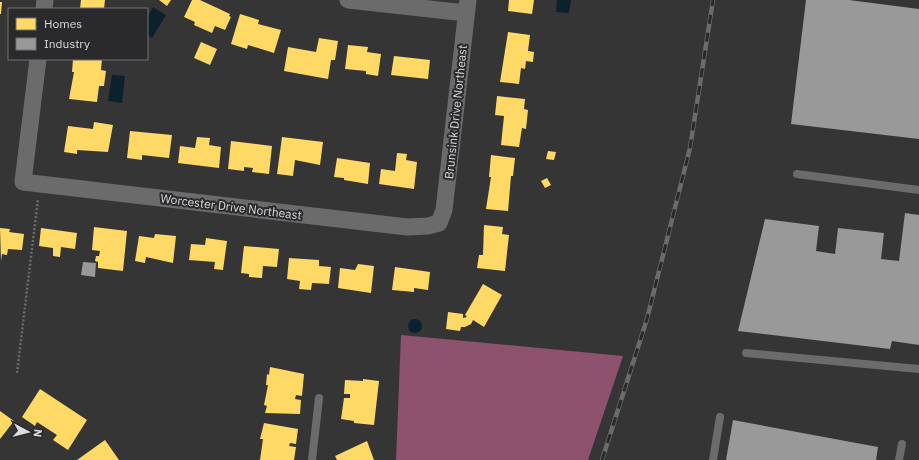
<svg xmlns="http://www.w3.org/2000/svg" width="919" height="460" font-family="'IBM Plex Sans',sans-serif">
<rect width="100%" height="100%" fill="#353536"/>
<polygon fill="#8c526e" points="401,335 623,356 588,460 396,460"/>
<g fill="#0b212d">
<polygon points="557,0 571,0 569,13 556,12"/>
<polygon points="153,7 166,15 152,38 147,35 147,18"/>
<polygon points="112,75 125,76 122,103 108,101"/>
<circle cx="415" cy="326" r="7"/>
</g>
<g fill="#ffd966">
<polygon points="81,0 105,0 104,9 80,9"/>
<polygon points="159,0 171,0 167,6"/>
<polygon points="192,0 200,0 230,14 229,16 231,17 225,30 215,26 212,33 194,25 195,22 184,17"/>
<polygon points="509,0 534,0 532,14 508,11"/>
<polygon points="0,2 2,2 1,14 0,14"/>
<polygon points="240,14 259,20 258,24 281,30 274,53 248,45 247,49 231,44"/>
<polygon points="508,32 530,35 528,51 534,52 533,62 526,61 525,69 521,68 519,84 500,82"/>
<polygon points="319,38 338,41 335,60 331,60 328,79 284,71 288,47 316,52"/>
<polygon points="201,42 217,49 210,65 194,58"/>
<polygon points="348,45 368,47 367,52 381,54 378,76 366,74 366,71 345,69"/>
<polygon points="394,56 430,60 428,79 391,75"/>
<polygon points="73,59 102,59 101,70 106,71 104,86 99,86 97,102 69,99 74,72 72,72"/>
<polygon points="497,96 525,99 524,109 528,110 526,129 522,128 519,147 501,145 504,116 495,115"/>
<polygon points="94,122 113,125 108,152 77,150 77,154 64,152 68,126 93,129"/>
<polygon points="130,131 172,135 169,158 142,155 142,160 127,158"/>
<polygon points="197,137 210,138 209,145 221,147 219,168 178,163 180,146 195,148"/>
<polygon points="282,137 323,142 320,165 295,160 293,176 277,174"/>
<polygon points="231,141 272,146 269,174 252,172 253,168 244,167 244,171 228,169"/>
<polygon points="548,151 556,152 554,160 546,159"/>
<polygon points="397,153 407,154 406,160 417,162 414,189 379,184 381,169 395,171"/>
<polygon points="491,155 515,158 513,176 511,176 508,211 486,209 491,177 489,177"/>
<polygon points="337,158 370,163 368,184 344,180 344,178 334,177"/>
<polygon points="547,178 551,185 545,188 541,181"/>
<polygon points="484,225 503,227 502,234 509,235 505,271 477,268 479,255 483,255"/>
<polygon points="94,227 127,231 123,271 98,268 98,262 95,261 96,256 99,256 100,251 92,250"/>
<polygon points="0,228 10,229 9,232 24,234 22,250 8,249 7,255 2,254 1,261"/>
<polygon points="41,228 77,233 75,249 61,247 60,257 53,256 53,248 39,246"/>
<polygon points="155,234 176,236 173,263 146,257 145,263 135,261 139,236 154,238"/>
<polygon points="206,238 227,241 223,270 214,269 215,262 189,260 191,244 205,245"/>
<polygon points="244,246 279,249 277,267 263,266 262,278 249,277 249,274 241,273"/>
<polygon points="289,258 319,260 319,266 331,267 329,284 312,283 311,290 299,289 300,281 287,279"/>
<polygon points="358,264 374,266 371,293 338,288 340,268 355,270"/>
<polygon points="395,267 430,272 428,290 414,288 414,292 392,290"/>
<polygon points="483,284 502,295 484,327 473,320 471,324 465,327 461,327 460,331 446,329 448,312 463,314 463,318 467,317 465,315"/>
<polygon points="270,367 304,374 302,396 296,395 295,399 301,400 300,414 265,413 267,406 264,405 268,385 266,385 267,374 269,375"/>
<polygon points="363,379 379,381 374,425 354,423 354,421 341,419 344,398 350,398 350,394 344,394 345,380 363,381"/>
<polygon points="40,389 87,420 68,450 53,440 57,435 37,422 35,426 22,417"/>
<polygon points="0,411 14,421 0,439"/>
<polygon points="264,423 298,429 296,444 290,443 289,446 296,447 294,460 260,460 263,439 260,439"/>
<polygon points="105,440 119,460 77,460"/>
<polygon points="367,441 374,460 337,460 335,456"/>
</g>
<g fill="#999">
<polygon points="806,0 849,0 919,9 919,139 791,124"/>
<polygon points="905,213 919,215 919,345 892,341 890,349 738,331 765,219 819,226 816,251 835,254 838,228 884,233 881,259 899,261"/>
<polygon points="83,262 96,263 95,277 81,275"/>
<polygon points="733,420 878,447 876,460 726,460"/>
</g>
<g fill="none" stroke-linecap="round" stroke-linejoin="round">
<polyline stroke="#6b6b6c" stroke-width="2.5" stroke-dasharray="2 2" stroke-linecap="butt" points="17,373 38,199"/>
<g stroke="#6b6b6c" stroke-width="8">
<polyline points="797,174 919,190"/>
<polyline points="746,353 919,369"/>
<polyline points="312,460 319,398"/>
<polyline points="713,460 720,417"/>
<polyline points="899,460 902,444"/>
</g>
<g stroke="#6b6b6c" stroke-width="17">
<polyline points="348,0 466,13"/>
<polyline points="44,9 45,0"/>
<polyline points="38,59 23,182 407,227 428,226 439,223 444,210 468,0"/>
</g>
<g stroke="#6b6b6c" stroke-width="4.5">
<polyline id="rail" points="602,460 647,319 690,148 713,0"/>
</g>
<use href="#rail" stroke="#2a2a2d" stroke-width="3" stroke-dasharray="9" stroke-linecap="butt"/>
</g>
<g text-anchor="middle" stroke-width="4" stroke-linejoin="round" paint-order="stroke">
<g font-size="12" fill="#dcdbdd" stroke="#2a2a2d">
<text transform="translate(456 112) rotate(-84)" y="4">Brunsink Drive Northeast</text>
<text transform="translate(231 207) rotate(7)" y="4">Worcester Drive Northeast</text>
</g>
</g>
<rect x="8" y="8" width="140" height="52" fill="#2a2a2d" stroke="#717173"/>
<rect x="16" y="18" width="20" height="12" fill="#ffd966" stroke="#717173"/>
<text x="44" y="28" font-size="12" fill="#dcdbdd">Homes</text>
<rect x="16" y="38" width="20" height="12" fill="#999999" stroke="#717173"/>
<text x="44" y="48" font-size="12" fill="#dcdbdd">Industry</text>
<g transform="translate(28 432) rotate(97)" stroke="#2a2a2d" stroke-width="3" paint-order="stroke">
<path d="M0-3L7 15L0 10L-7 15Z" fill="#dcdbdd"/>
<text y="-6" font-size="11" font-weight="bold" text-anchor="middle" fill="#dcdbdd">N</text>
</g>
</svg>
